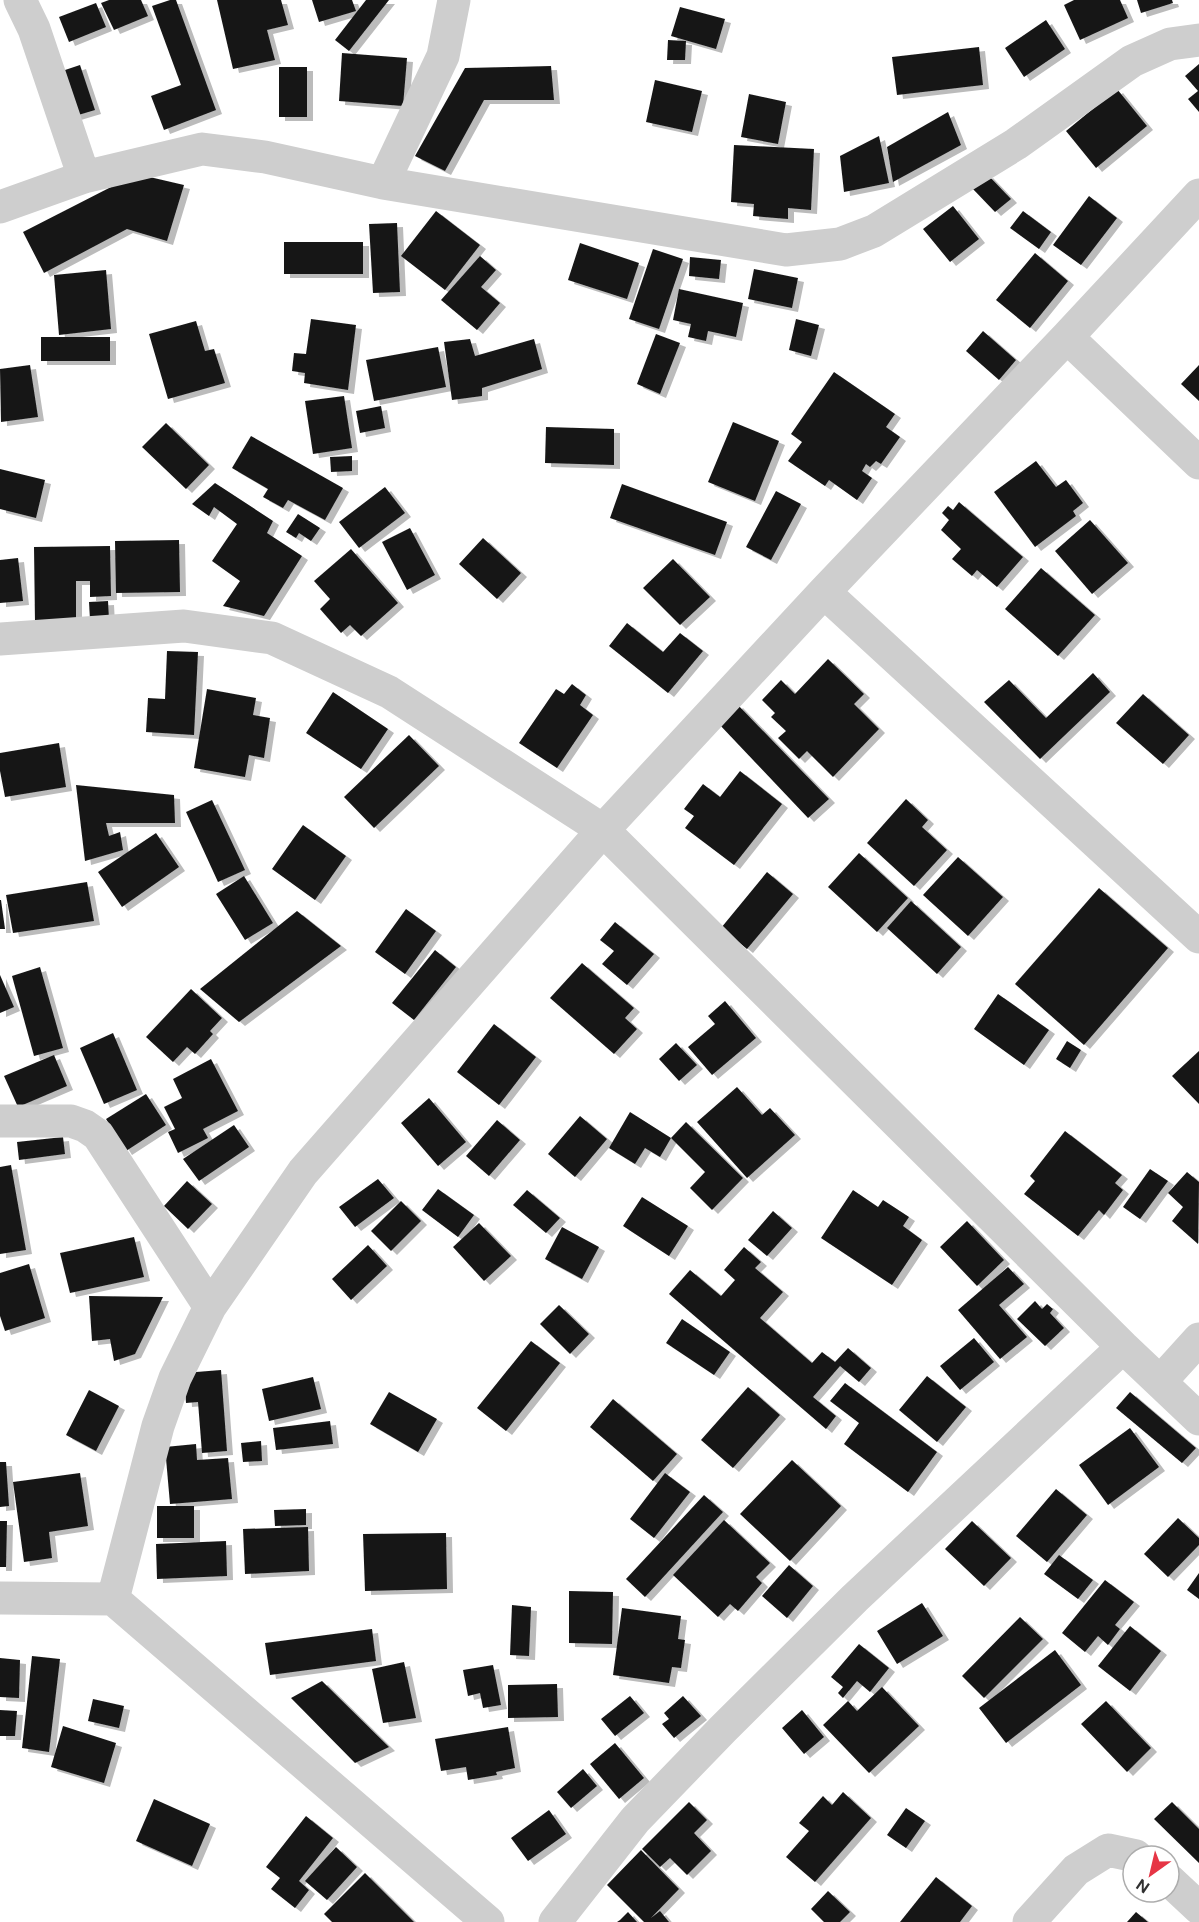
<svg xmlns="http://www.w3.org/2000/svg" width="1199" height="1922" viewBox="0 0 1199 1922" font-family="'DM Sans',sans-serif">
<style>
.building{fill:#181818;filter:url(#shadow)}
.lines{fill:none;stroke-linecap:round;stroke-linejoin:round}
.minor{stroke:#cecece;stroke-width:33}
</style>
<defs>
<filter id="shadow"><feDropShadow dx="6" dy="4" stdDeviation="0" flood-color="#0004"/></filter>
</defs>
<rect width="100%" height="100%" fill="#fff"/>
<path class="building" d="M109,0H141L148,16L114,30L101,3Z
M170,0H176L216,110L164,130L151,96L181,85L152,6Z
M217,0H281L288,25L267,30L275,60L233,69Z
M312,0H352L356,11L319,22Z
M366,0H389L349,51L335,40Z
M1074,0H1120L1128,18L1080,40L1064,5Z
M1137,0H1172L1173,3L1141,13Z
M96,3L106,27L69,42L59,17Z
M680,7L725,19L716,49L671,36Z
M1046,20L1065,49L1024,77L1005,48Z
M668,40L686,41L685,60H667Z
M979,47L983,85L897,95L892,57Z
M342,53L407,58L403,106L339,101Z
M1199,64V112L1188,99L1198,91L1185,76Z
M80,65L95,110L75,116L59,72Z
M551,66L554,100H484L445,171L415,156L465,68Z
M279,67H307V117H279Z
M655,80L702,91L692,132L646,122Z
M1117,89L1147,126L1096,168L1066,131Z
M749,94L786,102L778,144L741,137Z
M948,112L961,145L893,182L887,147Z
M879,136L889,183L844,192L840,156Z
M734,145L814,149L811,210L788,208V219L753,216L754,204L731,202Z
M987,174L1011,199L995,212L972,188Z
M141,175L184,185L167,241L127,229L44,273L23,232L111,187Z
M1089,196L1117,218L1081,265L1053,245Z
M953,206L979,239L950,262L923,229Z
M436,211L480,245L445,290L401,256Z
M1023,211L1051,232L1039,249L1010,228Z
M397,223L400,292L373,293L369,224Z
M284,242H363V274H284Z
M580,243L639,263L627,299L568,280Z
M653,249L683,259L659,329L629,319Z
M1035,253L1068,281L1030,328L996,300Z
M480,256L496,270L481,287L500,303L477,330L441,300Z
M690,257L721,260L719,279L689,276Z
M754,269L798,278L792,308L748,299Z
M106,270L111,329L59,335L54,275Z
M679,289L743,303L736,337L708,331L706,341L688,337L691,324L673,320Z
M311,319L356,325L348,390L304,383L305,373L292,371L294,353L306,354Z
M796,319L819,325L811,356L789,350Z
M196,321L205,351L214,349L225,383L168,399L149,334Z
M983,331L1016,360L999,380L966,351Z
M656,334L680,343L660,394L637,384Z
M41,337H110V361H41Z
M470,339L475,356L534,339L542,369L482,388V396L452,400L444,342Z
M438,347L446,387L374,401L366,360Z
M30,365L38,417L1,422L0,369Z
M1199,365V401L1181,384Z
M834,372L895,414L886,427L900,437L881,464L876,461L870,467L866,464L862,471L872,478L857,500L829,480L825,486L788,461L802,442L791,434Z
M344,396L352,448L313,454L305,401Z
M381,406L385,428L360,433L356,411Z
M733,422L779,441L755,501L708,482Z
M166,423L209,465L186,489L142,447Z
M546,427L614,429V465L545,463Z
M251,436L343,488L325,520L288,500L283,508L263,497L268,489L232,468Z
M352,456V471L331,472L330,457Z
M1036,461L1056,487L1066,480L1083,503L1073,511L1076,516L1035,547L994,492Z
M0,469L45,480L36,518L0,509Z
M215,483L273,521L267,533L302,556L264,616L223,606L240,581L212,561L237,524L214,507L209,516L192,504Z
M622,484L727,522L715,555L610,518Z
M385,487L405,513L359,548L339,522Z
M776,491L801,504L771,560L746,547Z
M959,502L1023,557L997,587L977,570L972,576L952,559L961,549L941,530L949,520L942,513L948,506L953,510Z
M298,514L320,528L311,541L299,533L296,538L286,532Z
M1090,520L1128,563L1092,594L1055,551Z
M410,528L435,575L407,590L382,542Z
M483,538L521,573L497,599L459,564Z
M179,540L180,592L116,593L115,541Z
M110,546L111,596L90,597V581H76V622L35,623L34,547Z
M351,549L398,603L361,636L350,625L341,633L320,609L330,599L314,581Z
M18,558L23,601L0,603V560Z
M673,559L710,597L680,625L643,588Z
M1041,568L1095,615L1058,656L1005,609Z
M108,601L109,620H90L89,602Z
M627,623L663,652L680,633L703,651L668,693L609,646Z
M167,651L198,652L194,735L146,732L148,698L165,699Z
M828,659L864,694L854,704L879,729L833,777L807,751L799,759L778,738L786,731L771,717L775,713L762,700L781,680L795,694Z
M1093,673L1110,692L1040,759L984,702L1009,680L1046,718Z
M572,684L586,695L580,705L593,715L557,768L519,743L556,689L564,694Z
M207,689L256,698L253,715L270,718L264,758L249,755L245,777L194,768Z
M333,692L388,729L361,769L306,733Z
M1143,694L1189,735L1163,764L1116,723Z
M737,704L829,799L808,818L718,723Z
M409,735L439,766L374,828L344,797Z
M59,743L66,787L5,797L0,771V753Z
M740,771L782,804L734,865L685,828L694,816L684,809L703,784L720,797Z
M76,785L174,795L175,823H106L109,836L120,832L123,850L85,861Z
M906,799L928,820L922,827L947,850L914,886L867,843Z
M212,800L245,870L218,882L186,812Z
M303,825L346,856L315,900L272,869Z
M156,833L179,867L122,907L98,872Z
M859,853L908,898L877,932L828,887Z
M958,857L1003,897L968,936L923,895Z
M767,872L793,894L747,949L721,928Z
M244,876L273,923L245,940L216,894Z
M87,882L94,921L13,933L6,895Z
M1099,888L1168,948L1084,1045L1015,984Z
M0,900H1L5,929H0Z
M911,901L961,947L937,974L887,928Z
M406,909L436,931L405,974L375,952Z
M297,911L341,946L239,1022L200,989Z
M615,922L654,954L627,985L602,964L614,951L600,940Z
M435,950L456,967L414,1020L392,1003Z
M582,963L634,1008L625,1018L637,1029L614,1054L550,998Z
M40,967L63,1048L34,1056L12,976Z
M0,975L14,1007L0,1013Z
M191,989L222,1018L210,1031L213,1034L195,1054L187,1047L173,1062L146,1037Z
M998,994L1049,1030L1024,1065L974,1029Z
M725,1001L756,1038L712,1075L688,1047L715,1024L708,1016Z
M494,1024L536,1057L499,1105L457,1072Z
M113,1033L137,1090L104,1104L80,1048Z
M1067,1041L1081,1050L1070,1068L1056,1059Z
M676,1043L697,1065L679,1081L659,1059Z
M1199,1051V1104L1172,1076Z
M54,1055L67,1086L18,1107L4,1076Z
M211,1059L238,1111L203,1129L208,1138L178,1153L168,1132L175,1129L164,1107L182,1098L173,1079Z
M737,1087L762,1115L770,1108L795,1135L747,1178L697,1122Z
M146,1094L166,1125L126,1151L106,1119Z
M429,1098L466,1142L438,1166L401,1123Z
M630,1112L671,1138L686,1122L743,1178L712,1210L690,1188L705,1172L671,1138L660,1157L645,1148L635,1164L609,1148Z
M580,1116L607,1139L575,1177L548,1154Z
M497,1120L520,1140L489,1176L466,1156Z
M234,1125L249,1147L199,1181L183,1159Z
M1065,1131L1122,1175L1115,1183L1123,1190L1104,1215L1099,1210L1078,1236L1024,1194L1035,1181L1030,1176Z
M63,1137L65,1154L19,1160L17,1142Z
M11,1165L26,1250L0,1254V1167Z
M1150,1169L1168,1181L1140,1219L1123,1207Z
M1187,1172L1199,1182L1198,1244L1172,1221L1183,1207L1168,1193Z
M378,1179L394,1198L355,1227L339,1207Z
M187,1181L212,1204L188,1229L164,1206Z
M438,1189L474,1215L458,1237L422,1210Z
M527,1190L560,1218L546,1233L513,1205Z
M853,1190L878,1207L883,1200L909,1217L903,1226L922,1240L892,1285L821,1238Z
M642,1197L688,1226L669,1256L623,1226Z
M401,1201L421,1221L391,1251L371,1231Z
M773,1211L792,1228L767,1256L748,1240Z
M967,1221L1004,1260L977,1286L940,1247Z
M479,1223L511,1256L484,1281L453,1247Z
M562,1227L599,1247L582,1279L545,1259Z
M134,1237L144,1277L70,1293L60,1253Z
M368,1245L387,1266L351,1300L332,1279Z
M744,1247L761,1262L755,1268L783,1292L760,1318L812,1363L822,1352L835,1362L848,1348L871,1368L859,1382L840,1366L813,1397L836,1416L826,1429L669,1294L690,1270L721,1296L735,1280L724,1270Z
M29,1264L45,1318L5,1331L0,1316V1273Z
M1008,1267L1024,1284L999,1305L1027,1337L1000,1359L958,1310Z
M89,1296L163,1297L135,1354L114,1361L110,1339L92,1341Z
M1035,1301L1042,1309L1047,1304L1053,1309L1050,1313L1064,1328L1045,1346L1017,1319Z
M559,1305L589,1334L570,1354L540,1324Z
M682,1319L730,1352L714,1375L666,1343Z
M974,1338L994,1362L960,1390L940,1366Z
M531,1341L560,1363L506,1431L477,1408Z
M221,1370L227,1451L202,1453L198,1402L186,1403L184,1373Z
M927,1376L966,1407L937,1442L899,1410Z
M313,1377L321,1409L269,1421L262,1389Z
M845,1383L937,1452L908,1492L844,1444L859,1423L830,1401Z
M748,1387L780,1415L733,1468L701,1440Z
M89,1390L119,1406L96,1451L66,1435Z
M389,1392L437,1419L418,1452L370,1424Z
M1130,1392L1196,1448L1182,1463L1116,1408Z
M613,1399L677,1454L653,1481L590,1427Z
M330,1421L333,1444L276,1450L273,1428Z
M1130,1428L1159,1467L1108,1505L1079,1465Z
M261,1441L262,1461L243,1462L241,1443Z
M196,1444L197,1460L228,1458L232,1499L170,1504L165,1447Z
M792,1460L841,1506L790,1561L740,1514Z
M0,1462H6L9,1506L0,1507Z
M80,1473L88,1526L49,1532L52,1558L24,1562L13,1482Z
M665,1473L690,1492L654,1538L630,1519Z
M1056,1489L1087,1515L1047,1562L1016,1536Z
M704,1495L723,1512L645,1597L626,1579Z
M157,1506H194V1538H157Z
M306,1509V1525L275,1526L274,1510Z
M1178,1518L1199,1538V1545L1168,1577L1144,1554Z
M724,1520L770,1563L756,1577L762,1583L738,1611L730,1604L718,1617L673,1575Z
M0,1521H7L6,1567H0Z
M972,1521L1011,1558L984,1586L945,1549Z
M308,1527L309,1571L245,1574L243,1529Z
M446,1533L447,1589L365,1591L363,1534Z
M226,1541L227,1576L157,1579L156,1544Z
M1059,1555L1093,1580L1078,1599L1044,1574Z
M789,1565L813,1586L787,1618L762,1596Z
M1199,1573V1599L1187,1590Z
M1105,1580L1134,1602L1115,1625L1120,1629L1108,1645L1098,1636L1085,1652L1062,1633Z
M569,1591L613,1592L612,1644L569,1643Z
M922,1603L943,1636L897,1664L877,1631Z
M512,1605L531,1607L529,1656L510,1655Z
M622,1608L681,1616L678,1639L685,1640L681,1668L672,1667L669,1683L613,1675Z
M1020,1617L1043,1639L984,1698L962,1676Z
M1130,1626L1161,1651L1130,1691L1098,1666Z
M372,1629L376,1661L270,1675L265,1643Z
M859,1644L889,1668L870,1692L857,1681L843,1698L838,1693L843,1687L831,1677Z
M1055,1650L1081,1685L1006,1743L979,1708Z
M32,1656L60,1659L49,1752L22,1748Z
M0,1658L20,1660L19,1698L0,1697Z
M404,1662L416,1718L383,1723L372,1669Z
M493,1665L501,1705L483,1708L480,1693L468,1696L463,1670Z
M322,1681L389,1747L355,1763L291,1698Z
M557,1684L558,1717L508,1718V1685Z
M882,1687L919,1726L869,1773L823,1725L848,1701L857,1711Z
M630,1696L644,1713L615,1736L601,1719Z
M683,1696L701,1716L674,1738L662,1724L669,1719L664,1713Z
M93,1699L124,1706L119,1728L88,1721Z
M1106,1701L1151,1748L1127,1772L1081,1724Z
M0,1710L17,1711L15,1736H0Z
M802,1710L824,1737L804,1754L782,1728Z
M63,1726L116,1743L104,1783L51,1767Z
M508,1727L515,1768L496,1772L497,1775L468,1780L466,1767L441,1771L435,1739Z
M615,1743L644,1778L619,1799L590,1764Z
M583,1769L597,1786L571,1808L557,1792Z
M843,1792L871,1818L815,1882L786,1857L809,1831L799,1823L823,1796L832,1805Z
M154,1799L210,1824L192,1866L136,1841Z
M689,1802L707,1820L694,1833L711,1851L687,1875L670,1858L660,1867L642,1849Z
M1172,1802L1199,1829V1863L1154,1819Z
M906,1808L925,1821L906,1848L887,1835Z
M549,1810L566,1834L528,1861L511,1838Z
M306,1816L333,1838L299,1881L309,1890L295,1908L271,1889L280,1878L266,1867Z
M336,1847L357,1867L327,1900L305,1881Z
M641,1850L679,1889L651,1918L660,1911L669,1922H644L607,1885Z
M365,1873L414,1922H332L324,1914Z
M936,1877L972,1906L960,1922H900Z
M828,1891L850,1912L840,1922H824L811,1909Z
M628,1912L637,1922H617L620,1920Z
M1136,1912L1148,1922H1127Z"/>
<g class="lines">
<path class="minor" d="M20,0L34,29L84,177
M383,183L443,56L454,0
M0,207L84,177L202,149L265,157L383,183L786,250L840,244L874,231L1016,144L1132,61L1170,44L1199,40
M1067,337L1199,463
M824,592L1199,937
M0,639L184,626L272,638L389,692L603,830L1123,1347L1199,1419
M0,1121H71L85,1126L98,1135L210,1307
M1160,1382L1199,1339
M0,1598L113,1599L488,1922
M113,1599L158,1426L175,1378L210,1307L303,1172L603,830L824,592L1067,337L1199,195
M1169,1880L1199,1908
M555,1922L635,1820L723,1729L855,1598L1123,1347
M1029,1922L1076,1870L1108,1850L1136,1856"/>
</g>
<g transform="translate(1151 1874) rotate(214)"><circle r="28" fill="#ffffff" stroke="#adadad" stroke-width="1.5"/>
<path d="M0-4.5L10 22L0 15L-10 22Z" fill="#e63545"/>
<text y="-9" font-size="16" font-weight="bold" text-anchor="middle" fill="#313131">N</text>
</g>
</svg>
